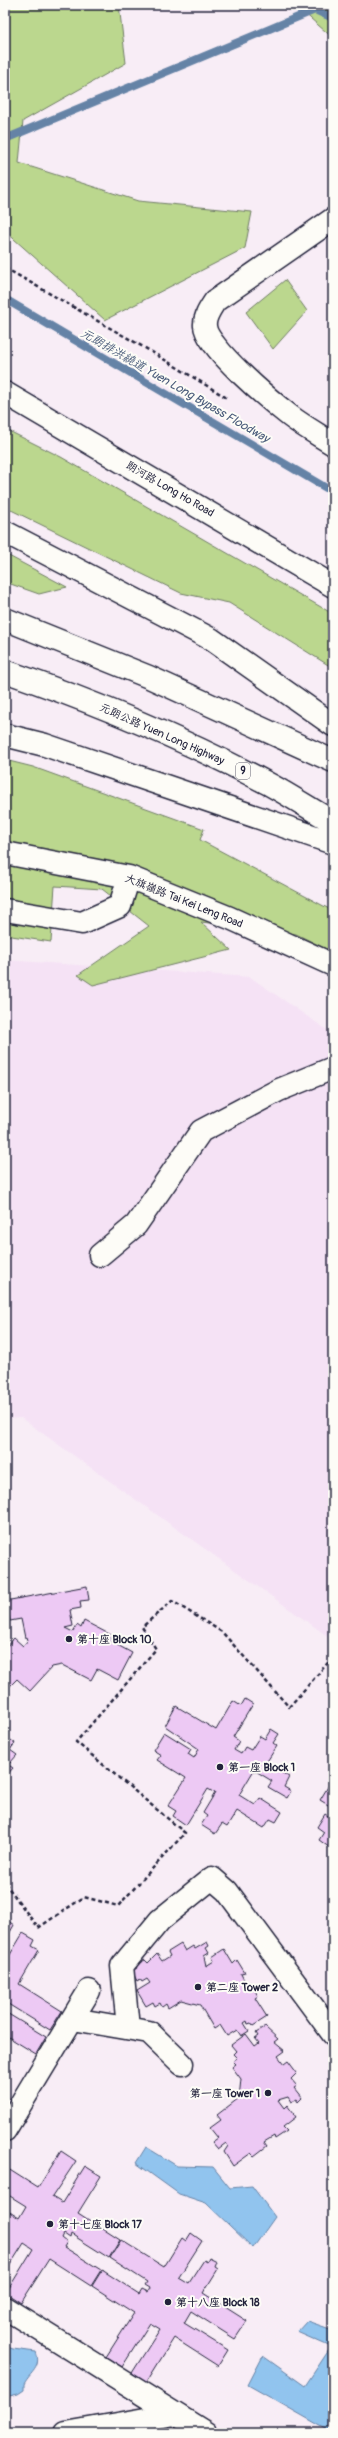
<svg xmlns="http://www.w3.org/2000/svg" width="338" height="2438" viewBox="0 0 338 2438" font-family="Pangolin,'LXGW WenKai TC',sans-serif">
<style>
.built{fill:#f5e2f5}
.green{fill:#bbd78e;stroke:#6e7c64}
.water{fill:#91c4ee;stroke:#6583a6}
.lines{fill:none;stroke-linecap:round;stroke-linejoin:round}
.stream{stroke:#6583a6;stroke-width:8}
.building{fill:#edc9f4;stroke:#22223b}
.minor-casing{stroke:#22223b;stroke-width:25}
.highway-casing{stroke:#22223b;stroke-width:25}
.path{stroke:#22223b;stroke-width:2.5;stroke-dasharray:4 3;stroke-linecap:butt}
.minor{stroke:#fdfcf7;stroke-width:22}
.highway{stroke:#fdfcf7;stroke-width:22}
.poi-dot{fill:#22223b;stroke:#fdfcf7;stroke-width:1.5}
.labels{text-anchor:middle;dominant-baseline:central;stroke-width:4;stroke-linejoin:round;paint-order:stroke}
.shield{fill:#fdfcf7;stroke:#646373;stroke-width:1}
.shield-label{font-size:10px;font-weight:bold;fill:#22223b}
.street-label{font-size:11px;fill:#22223b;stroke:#fdfcf7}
.poi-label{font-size:11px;font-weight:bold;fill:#22223b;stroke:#fdfcf7;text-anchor:start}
.water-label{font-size:12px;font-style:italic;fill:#495b7a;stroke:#fdfcf7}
</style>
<rect width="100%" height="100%" fill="#f8edf6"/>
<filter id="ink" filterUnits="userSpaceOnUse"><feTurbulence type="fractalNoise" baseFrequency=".025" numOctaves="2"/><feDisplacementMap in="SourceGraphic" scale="8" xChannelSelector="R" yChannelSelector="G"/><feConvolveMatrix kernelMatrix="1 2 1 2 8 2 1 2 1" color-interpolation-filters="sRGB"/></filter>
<g filter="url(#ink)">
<path class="built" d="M5,960L250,977L333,1034V1640L21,1418L5,1419Z"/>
<path class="green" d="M5,5H119L126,63L23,121L19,163L138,201L252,212L245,248L105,320L5,231Z
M295,5H333V38Z
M285,280L307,311L273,349L246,312Z
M5,429L61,457L333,614V668L229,603L181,593L5,507Z
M5,554L67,587L39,594L5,582Z
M5,760L33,767L204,829L200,840L333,911V952L296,934L201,922L231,950L93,985L78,975L149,926L102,889L55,886L51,942L5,935Z"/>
<path class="water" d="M146,2147L177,2166L213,2167L230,2188L252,2186L275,2217L253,2248L206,2203L179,2194L136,2163Z
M307,2321L333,2330V2433L248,2385L263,2356L305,2386L331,2347L297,2332Z
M5,2346L13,2349L36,2352C42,2368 30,2372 24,2384V2390L18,2394L5,2397Z"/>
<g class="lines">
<path class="stream" d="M5,139L315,10L333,18
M5,299L333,492"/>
</g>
<path class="building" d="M87,1586L89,1600L80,1601L81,1608L70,1610L73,1626L65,1628L73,1632L77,1625L81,1628L84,1621L113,1636L110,1641L132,1653L118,1680L97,1669L91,1680L62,1665L52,1667L30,1691L17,1679L5,1691V1648L14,1638L23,1646L28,1640L27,1637L25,1638L21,1619L10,1621L8,1614L5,1615V1601Z
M245,1699L253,1704L233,1737L239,1741L234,1750L241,1754L245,1747L251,1750L260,1736L265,1739L271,1729L279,1734L273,1743L277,1746L266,1763L289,1777L284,1787L291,1791L287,1798L268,1787L272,1781L254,1770L239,1795L255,1805L260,1798L282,1812L276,1822L270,1819L264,1828L237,1811L227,1827L222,1824L215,1834L201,1825L207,1816L203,1813L215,1793L208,1789L186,1825L173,1816L176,1811L168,1806L186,1778L157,1760L161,1755L153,1750L164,1732L191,1749L188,1754L194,1758L199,1749L165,1726L176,1706L216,1730L233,1701L241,1706Z
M5,1736L15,1743L10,1750L17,1755L10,1763L8,1762L7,1764L13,1768L5,1777Z
M332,1780L333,1781V1808L320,1800Z
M325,1814L333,1819V1850L319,1840L324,1832L317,1827Z
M5,1919L14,1925L5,1941Z
M23,1933L35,1940L32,1946L39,1950L19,1984L62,2011L50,2030L8,2004L5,2008V1963Z
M207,1942L209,1946L206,1948L209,1953L204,1956L206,1966L214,1961L212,1957L224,1949L233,1964L237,1960L245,1973L241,1974L246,1984L250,1982L258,1996L255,1998L267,2017L253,2026L251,2023L248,2024L247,2021L244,2023L249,2031L241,2036L237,2030L227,2036L220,2025L214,2029L200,2005L181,2000L168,2008L166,2004L162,2007L160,2003L155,2006L153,2002L146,2006L137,1991L150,1983L147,1979L142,1982L140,1979L137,1981L132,1971L137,1968L135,1965L145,1960L148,1963L157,1954L162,1961L170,1956L168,1952L181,1944L185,1951L193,1946L195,1949Z
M5,2012L46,2037L36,2054L5,2035Z
M265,2027L278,2039L274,2042L285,2051L278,2056L284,2064L288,2061L297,2073L291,2079L297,2086L294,2088L302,2098L298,2102L296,2099L291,2102L288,2097L278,2100L284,2108L287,2105L296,2117L283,2127L287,2131L275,2139L274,2136L264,2142L267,2146L254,2156L251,2153L233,2166L224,2152L228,2146L226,2143L218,2149L212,2142L218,2138L210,2128L221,2120L217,2115L239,2098L241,2079L232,2067L236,2064L233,2061L237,2058L233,2054L236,2051L231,2045L246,2034L255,2046L259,2043L255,2038L258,2036L256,2033Z
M61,2151L76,2161L52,2197L62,2203L85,2166L101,2176L78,2213L120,2240L109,2258L71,2234L70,2238L64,2234L62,2238L67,2242L64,2247L101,2270L91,2286L49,2259L21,2303L6,2293L33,2249L24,2243L5,2273V2240L9,2234L5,2231V2209L19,2218L26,2206L5,2193V2167L38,2188Z
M191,2233L202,2241L179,2277L189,2283L204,2260L207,2262L209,2258L217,2262L215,2267L218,2269L203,2293L247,2321L235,2339L191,2311L184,2323L228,2350L218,2366L174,2338L146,2383L132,2373L160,2329L150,2323L122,2367L106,2357L134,2313L92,2286L102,2270L139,2294L142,2289L148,2292L150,2288L145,2285L147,2282L110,2258L121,2240L164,2267L182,2238L186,2241Z"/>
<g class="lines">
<g class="minor-casing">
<path id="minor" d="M333,219L215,301C210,309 204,317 205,326C206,347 272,402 290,416C303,426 319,435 333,444
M5,393L333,586
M5,853L129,877L230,918L333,965
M5,910L82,923L120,906L129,877
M100,1255L136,1225L201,1131L279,1090L333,1068
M73,2019L149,2032L182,2064
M128,2028L122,1966L160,1920L212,1878L227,1891L333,2034
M5,2130L89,1991
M5,2308L206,2433
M66,2433L175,2414"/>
</g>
<g class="highway-casing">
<path id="highway" d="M5,532L211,639L333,725
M5,619L149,677L333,761
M5,671C94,702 182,738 265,782C288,794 310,809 333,822
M5,735L45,745L333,843"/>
</g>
<path class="path" d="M5,268L152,352L227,398
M5,1883L38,1928L84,1897L118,1906L185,1833L76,1742L156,1649L142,1627L172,1601L222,1632L289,1707L333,1657"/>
<use href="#minor" class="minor"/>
<use href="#highway" class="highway"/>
</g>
</g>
<g class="poi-dot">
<circle cx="69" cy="1639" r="4"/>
<circle cx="220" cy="1767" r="4"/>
<circle cx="198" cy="1987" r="4"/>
<circle cx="268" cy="2093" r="4"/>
<circle cx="50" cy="2224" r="4"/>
<circle cx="168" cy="2302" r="4"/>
</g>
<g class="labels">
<rect class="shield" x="236" y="763" width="14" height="16" rx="3"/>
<g class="shield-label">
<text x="243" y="771">9</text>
</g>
<g class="street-label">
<text transform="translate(170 489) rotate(30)">朗河路 Long Ho Road</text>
<text transform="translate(162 734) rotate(24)">元朗公路 Yuen Long Highway</text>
<text transform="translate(184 901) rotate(22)">大旗嶺路 Tai Kei Leng Road</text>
</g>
<g class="poi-label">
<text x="77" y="1639">第十座 Block 10</text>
<text x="228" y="1767">第一座 Block 1</text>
<text x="206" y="1987">第二座 Tower 2</text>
<text x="260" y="2093" text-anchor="end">第一座 Tower 1</text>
<text x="58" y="2224">第十七座 Block 17</text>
<text x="176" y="2302">第十八座 Block 18</text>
</g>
<g class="water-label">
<text transform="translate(175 386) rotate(30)">元朗排洪繞道 Yuen Long Bypass Floodway</text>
</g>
</g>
<rect width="338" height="2438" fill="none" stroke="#fdfcf7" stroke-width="20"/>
<rect x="10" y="10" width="318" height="2418" fill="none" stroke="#22223b" stroke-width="1.5" filter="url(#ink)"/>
</svg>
